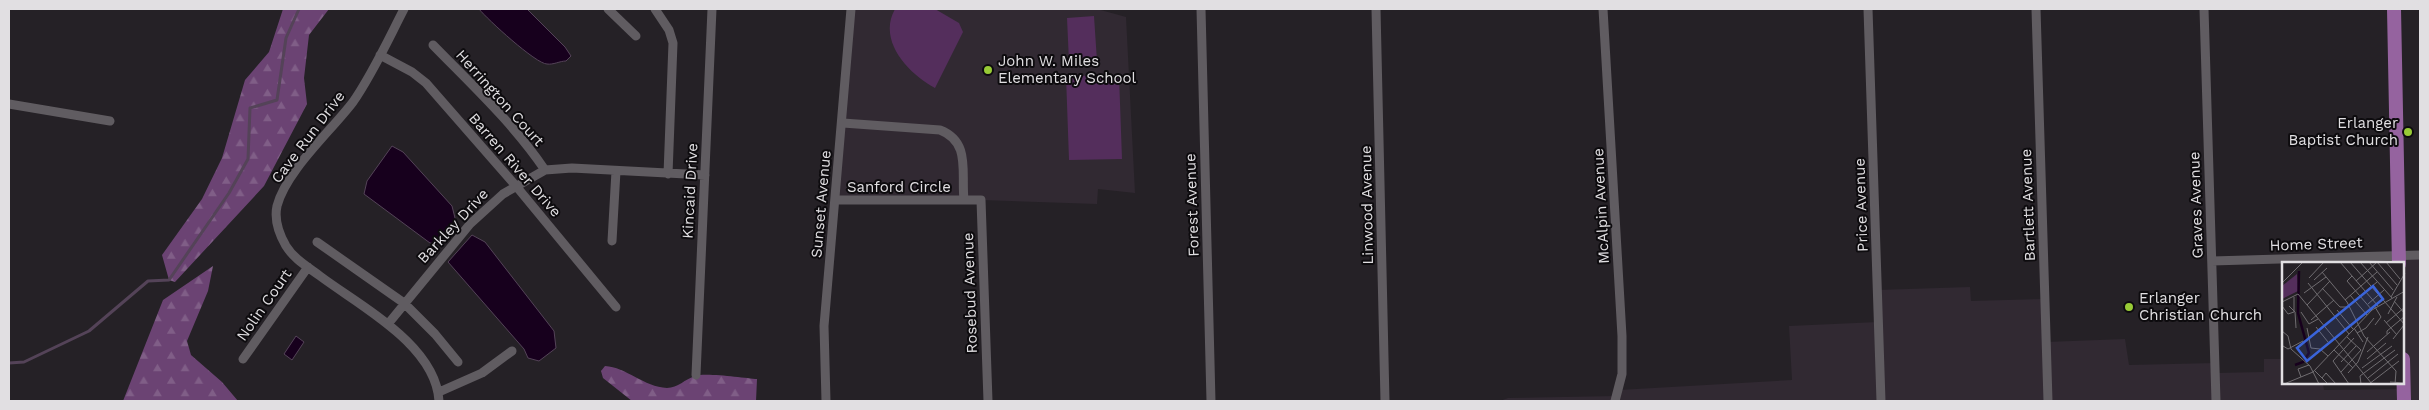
<svg xmlns="http://www.w3.org/2000/svg" width="2429" height="410" viewBox="0 0 2429 410" font-family="'Work Sans',sans-serif">
<style>
.built{fill:#312932}
.forest{fill:url(#forest-firs)}
.park{fill:#542e5c}
.water{fill:#17001d;stroke:#544358}
.lines{fill:none;stroke-linecap:round;stroke-linejoin:round}
.stream{stroke:#544358;stroke-width:3}
.street{stroke:#605c61;stroke-width:9}
.primary{stroke:#95639f;stroke-width:14}
.poi-dot{fill:#98cb36;stroke:#0d0b0e;stroke-width:2}
.labels{text-anchor:middle;dominant-baseline:central;stroke-width:4;stroke-linejoin:round;paint-order:stroke}
.poi-label{font-size:15px;fill:#e1dfe2;stroke:#0d0b0e;text-anchor:start}
.street-label{font-size:15px;fill:#e1dfe2;stroke:#0d0b0e}
.inset-river{fill:none;stroke:#17001d;stroke-width:2.5}
.inset-road{fill:none;stroke:#706d71;stroke-width:1}
.view{fill:#3a64da;fill-opacity:0.15;stroke:#3a64da;stroke-width:2.5}
.inset-edge{fill:none;stroke:#e1dfe2;stroke-width:2.5}
</style>
<defs>
<pattern id="forest-firs" width="22" height="20" patternUnits="userSpaceOnUse" patternTransform="scale(1.25)"><rect width="22" height="20" fill="#6b4373"/><path d="M5 1l3.5 6h-7zM16 11l3.5 6h-7z" fill="#805e87"/></pattern>
</defs>
<rect width="100%" height="100%" fill="#252126"/>
<path class="built" d="M851,9H1097L1126,17L1135,193L1098,189L1097,204L981,200H836Z
M2420,255V401H1500L1508,398L1617,396L1619,390L1792,380L1789,326L1878,322L1877,290L1970,287L1971,301L2044,299L2046,342L2125,339L2129,365L2215,363L2216,373L2264,372V359H2283V384H2323L2324,390L2403,389V264L2399,256Z"/>
<path class="forest" d="M283,9H329L309,35L304,78L307,104L264,186L175,282L169,280L162,255L202,199L222,158L245,80L269,52Z
M213,266L208,291L187,341L191,355L222,382L238,401H123L163,300Z
M605,366C626,367 644,387 667,388C678,388 685,379 695,376C704,372 745,378 757,379L756,401H632L603,378L601,371Z"/>
<path class="park" d="M895,9H935L959,23L963,32L935,88C909,74 877,41 895,9Z
M1094,16L1097,61L1069,62L1067,18Z
M1119,75L1122,159L1069,160L1066,76Z"/>
<path class="water" d="M479,9H527L565,47L571,56L566,61C560,61 553,65 547,64C536,64 487,19 479,9Z
M392,146L403,152L452,206L456,222L437,244L430,243L364,194L367,181Z
M472,235L485,242L554,331L556,348L539,361L528,358L524,349L448,262Z
M296,336L304,342L292,360L284,354Z"/>
<g class="lines">
<path class="stream" d="M9,363L24,362L89,331L148,281L169,280L229,193L248,159L250,108L277,100L286,38L299,9"/>
<path class="street" d="M404,9C388,40 373,73 353,102C331,131 286,171 277,206C274,220 279,234 286,246C294,259 308,267 320,276C360,306 436,345 439,401
M608,9L636,36
M655,9L669,30L673,43L668,174
M1201,9L1211,401
M1376,9L1385,401
M1603,9L1622,336V374L1615,401
M1868,9L1881,401
M2036,9L2048,401
M2204,9L2216,401
M433,45C472,85 514,124 545,170
M380,55L412,72L426,83L516,186L616,307
M9,104L110,121
M843,123L940,130C971,142 961,172 964,200
M836,200H981L988,401
M612,241L616,171
M317,242L404,303L435,334L458,362
M2212,261L2420,255
M388,324L470,224L503,194L545,170L572,168L705,175
M243,359L308,267
M696,375L712,9
M439,392L482,373L512,351
M826,401L824,326L851,9"/>
<path class="primary" d="M2394,9L2399,264
M2403,359L2404,401"/>
</g>
<g class="poi-dot">
<circle cx="988" cy="70" r="5"/>
<circle cx="2408" cy="132" r="5"/>
<circle cx="2129" cy="307" r="5"/>
</g>
<g class="labels">
<g class="poi-label">
<text x="998" y="61">John W. Miles<tspan x="998" dy="17">Elementary School</tspan></text>
<text x="2398" y="123" text-anchor="end">Erlanger<tspan x="2398" dy="17">Baptist Church</tspan></text>
<text x="2139" y="298">Erlanger<tspan x="2139" dy="17">Christian Church</tspan></text>
</g>
<g class="street-label">
<text transform="translate(500 98) rotate(48)">Herrington Court</text>
<text transform="translate(308 137) rotate(-53)">Cave Run Drive</text>
<text transform="translate(515 165) rotate(49)">Barren River Drive</text>
<text x="899" y="187">Sanford Circle</text>
<text transform="translate(690 191) rotate(-87)">Kincaid Drive</text>
<text transform="translate(821 204) rotate(-85)">Sunset Avenue</text>
<text transform="translate(1192 205) rotate(-92)">Forest Avenue</text>
<text transform="translate(1367 205) rotate(-91)">Linwood Avenue</text>
<text transform="translate(1861 205) rotate(-92)">Price Avenue</text>
<text transform="translate(2028 205) rotate(-92)">Bartlett Avenue</text>
<text transform="translate(2196 205) rotate(-92)">Graves Avenue</text>
<text transform="translate(1601 206) rotate(-93)">McAlpin Avenue</text>
<text transform="translate(453 226) rotate(-47)">Barkley Drive</text>
<text transform="translate(2316 244) rotate(-2)">Home Street</text>
<text transform="translate(970 293) rotate(-92)">Rosebud Avenue</text>
<text transform="translate(264 305) rotate(-55)">Nolin Court</text>
</g>
</g>
<g transform="translate(2282 262)">
<rect width="122" height="122" fill="#252126"/>
<path d="M15,12L16,29L0,37V24Z" fill="#542e5c"/>
<path class="inset-river" d="M13,103L21,100L27,91L16,51L17,9"/>
<path class="inset-road" d="M58,0L96,44M68,0L123,63M78,0L110,36M87,0L111,28M95,0L115,23M104,0L118,17M40,10L65,40L82,74L114,109L113,122M70,14L65,19L90,48M27,16L42,0M32,18L45,6M74,19L95,0M0,21L21,0M26,21L67,72M40,26L58,45H65M22,31L44,15M68,33L85,53M78,34L95,20M109,35L123,11M63,38L95,10M112,39L123,52M0,40L16,32L90,122M86,42L102,28M25,43L48,19M0,44L6,52L12,50V35M7,44L13,50L14,66M93,45L99,55L93,63M55,48L71,67M19,50L27,62L36,57M106,52L115,35M29,58L52,38M102,58L115,73M104,61L123,45M34,65L46,80M25,66L29,86L38,87L46,94M72,66L81,80M0,69L6,74L9,87L28,104L37,122M75,71L84,66L92,56M105,72V69L123,54M111,77L122,63M1,84L6,87L21,79M52,88L71,106M85,90L108,70M85,97L104,81M59,100L74,84M80,106L110,84M33,109L46,122M59,110L79,88L65,75M66,111L76,100L86,75M19,115L16,107L27,103M40,116L44,111L54,122M86,116L116,92M108,120L123,121M2,122L31,110L90,48L123,29M67,122L51,99L72,76M79,122L78,114L113,88M87,122L117,99"/>
<path class="view" d="M91,24L101,37L25,99L15,86Z"/>
<rect width="122" height="122" class="inset-edge"/>
</g>
<rect width="2429" height="410" fill="none" stroke="#e1dfe2" stroke-width="20"/>
</svg>
